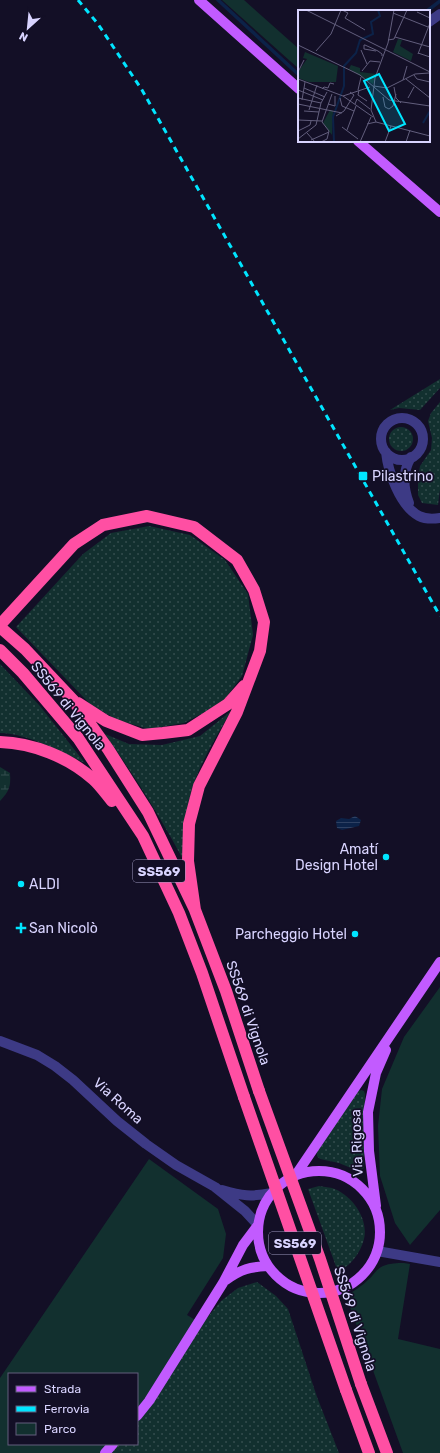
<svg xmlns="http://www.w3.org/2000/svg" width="440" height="1453" viewBox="0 0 440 1453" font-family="Rubik,sans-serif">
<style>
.grass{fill:url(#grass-dots)}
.wetland{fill:url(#wetland-marsh)}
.park{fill:#12302f}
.water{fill:url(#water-rules)}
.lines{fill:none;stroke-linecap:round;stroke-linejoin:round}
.stream{stroke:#0c2248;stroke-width:3.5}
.minor{stroke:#3d3a85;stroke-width:10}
.major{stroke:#c25bff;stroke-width:10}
.highway{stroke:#ff4fa3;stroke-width:12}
.rail{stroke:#00e5ff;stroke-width:3;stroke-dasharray:6 5;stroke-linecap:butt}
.highway-bridge{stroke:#ff4fa3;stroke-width:12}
.poi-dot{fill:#00e5ff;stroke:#130f26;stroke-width:1.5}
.labels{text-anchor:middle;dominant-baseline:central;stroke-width:3.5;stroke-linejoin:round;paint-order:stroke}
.shield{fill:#130f26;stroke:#9e99be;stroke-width:1}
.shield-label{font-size:13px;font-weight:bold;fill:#d9d4ff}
.poi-label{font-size:14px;fill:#d9d4ff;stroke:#130f26;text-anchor:start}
.street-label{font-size:14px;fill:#d9d4ff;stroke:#130f26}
.inset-river{fill:none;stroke:#0c2248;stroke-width:2}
.inset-road{fill:none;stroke:#625e7d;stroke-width:1}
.view{fill:#00e5ff;fill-opacity:0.15;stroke:#00e5ff;stroke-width:2}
.inset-edge{fill:none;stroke:#d9d4ff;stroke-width:2}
</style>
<defs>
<pattern id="grass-dots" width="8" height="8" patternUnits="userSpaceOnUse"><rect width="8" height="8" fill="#12302f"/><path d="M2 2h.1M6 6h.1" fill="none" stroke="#344d4e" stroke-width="1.8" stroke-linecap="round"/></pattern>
<pattern id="wetland-marsh" width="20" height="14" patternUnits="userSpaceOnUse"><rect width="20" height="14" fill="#12302f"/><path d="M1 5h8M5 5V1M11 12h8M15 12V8" fill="none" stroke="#344d4e"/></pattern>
<pattern id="water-rules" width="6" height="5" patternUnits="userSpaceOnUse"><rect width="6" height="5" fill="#0c2248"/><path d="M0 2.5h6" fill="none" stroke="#2f4163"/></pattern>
</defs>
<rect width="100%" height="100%" fill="#130f26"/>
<path class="grass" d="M440,379V388L420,410L399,408L390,410Z
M440,402V489L438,505L422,503L418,495V478L420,466L431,450L432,438L428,421L431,413Z
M389 439a12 12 0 1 1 24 0a12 12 0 1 1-24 0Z
M149,526L190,535L225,560L248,594L253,635L242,676L222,703L184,723L149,729L117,720L90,704L16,627L83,554L111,533Z
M0,664L40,706L85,763C59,751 29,734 0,733Z
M231,711C215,739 194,772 188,805C184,825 184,843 185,863C161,818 134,775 105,734L129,744L162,745L200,736Z
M358,1090L364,1091L365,1094L364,1168L358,1171L339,1163L320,1159L317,1156V1152Z
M319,1186C323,1187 328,1187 332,1188C351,1194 369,1218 364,1239C360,1254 351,1265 338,1272L308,1189Z
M257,1282L276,1296L288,1309L317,1397L339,1453H109L117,1444H137V1419L202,1324L221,1301L238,1288Z"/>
<path class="wetland" d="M0,767L10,773C11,787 9,791 0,801Z"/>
<path class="park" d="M222,0H244L299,49V69Z
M440,987V1210L410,1245L395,1223L380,1176L378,1126L382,1089L404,1037Z
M149,1159L218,1209L226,1234L223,1258L187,1315L202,1324L137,1419V1374H9V1444H117L109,1453H0V1378Z
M404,1263L410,1264L398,1339L440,1349V1453H403L346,1296C354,1291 362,1286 369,1279C374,1275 376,1269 383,1266C390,1263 397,1263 404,1263Z"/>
<path class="water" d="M355,816L361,820L359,826L342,830L337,828L336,821L341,818L349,819Z"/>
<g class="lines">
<path class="stream" d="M218,0L299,75
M427,11L440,1"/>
<path class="minor" d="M429,22L440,14
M381 439a21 21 0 1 1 42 0a21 21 0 1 1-42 0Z
M386,452C388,472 400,506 419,516C425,519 433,519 440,518
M409,503C403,487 402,473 411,457
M0,1041L37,1055L55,1066L73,1080L117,1121L146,1144L176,1165L215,1187L245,1211L258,1225
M222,1190C242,1196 251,1197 272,1193
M377,1251L440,1262"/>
<path class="major" d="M199,0L299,89
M358,141L440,212
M258 1232a61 61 0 1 1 122 0a61 61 0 1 1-122 0Z
M295,1176L440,962
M376,1206L369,1151L368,1112L376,1073L386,1050
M226,1280C241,1269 250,1267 268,1266
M137,1416L149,1401L223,1283L243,1245L258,1225
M105,1453L113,1444"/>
<path class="highway" d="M0,625L74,544L103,525L147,516L194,527L237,560L254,590L264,622L260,651L237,712L199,786L189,824L188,861L195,910
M0,627L25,649L73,700L108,749L148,812L195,910L226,991L259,1091
M0,650L23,673L78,738L143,836L179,913L202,973L244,1097
M78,703L106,721L142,735L163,733L188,730L228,704L244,686
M0,742C33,743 68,757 93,779C100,785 106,794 112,801
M361,1384L387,1453
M346,1390L369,1453"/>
<path class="rail" d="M78,0L98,24L142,90L440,616"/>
<path class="highway-bridge" d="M259,1091L320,1259L361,1384
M244,1097L346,1390"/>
</g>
<g class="poi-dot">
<rect x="358" y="471" width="10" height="10" rx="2"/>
<circle cx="386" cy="857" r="4"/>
<circle cx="21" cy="884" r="4"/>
<path d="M19 922h4v4h4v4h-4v4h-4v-4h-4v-4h4z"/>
<circle cx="355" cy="934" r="4"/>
</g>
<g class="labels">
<g class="shield">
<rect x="133" y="860" width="52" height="22" rx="3"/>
<rect x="269" y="1232" width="52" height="22" rx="3"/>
</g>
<g class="shield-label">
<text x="159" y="871">SS569</text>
<text x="295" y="1243">SS569</text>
</g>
<g class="poi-label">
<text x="372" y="476">Pilastrino</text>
<text x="378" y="849" text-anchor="end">Amatí<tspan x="378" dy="16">Design Hotel</tspan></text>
<text x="29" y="884">ALDI</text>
<text x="29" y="928">San Nicolò</text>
<text x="347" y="934" text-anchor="end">Parcheggio Hotel</text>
</g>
<g class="street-label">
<text transform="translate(68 706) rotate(51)">SS569 di Vignola</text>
<text transform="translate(248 1013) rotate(71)">SS569 di Vignola</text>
<text transform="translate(118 1101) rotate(42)">Via Roma</text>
<text transform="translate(357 1143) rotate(-92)">Via Rigosa</text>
<text transform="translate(355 1319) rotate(72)">SS569 di Vignola</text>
</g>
</g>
<g transform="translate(298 10)">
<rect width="132" height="132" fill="#130f26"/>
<path d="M100,29L104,30L102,36L115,44L113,51L95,42ZM53,55L62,58V62L78,64L75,74L51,59Z" fill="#12302f"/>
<path d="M7,42L40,56L38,72H11L0,68V62L9,49L5,48ZM32,100L35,101L34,125L25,113Z" fill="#12302f"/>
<path class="inset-river" d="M125,113L132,101M36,132L35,107L46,76V56L58,43L62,30L75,24L73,12L82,6L80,0"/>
<path class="inset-road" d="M8,0L132,62M44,0L50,3L47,8L67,20M119,2L132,8M95,3L130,17M97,27L132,37M90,30L96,29L109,0M0,35L62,65L91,90L132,96M63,40L69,54M18,41L33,24L43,0M78,41L66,39V35H67L80,41L84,44V46M120,43L132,47M120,44L132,13M64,61L72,51L82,52M0,62L6,50M116,65L119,69L132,72M0,69L45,86L75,107M108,69L132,88M105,70L109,56M76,76L89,78L117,64L131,63M96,77L98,88L103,93M6,78L27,87M24,79L26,77L30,78L32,73L36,74M0,80L25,90M60,80L63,67M61,80L60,85L69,91M45,86L72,77M85,87L87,97L91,99L95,96L98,84M0,88L23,93M42,88L44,96L56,101M110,88L116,77M4,90L7,72M0,94L44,103M30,94L37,96V86M57,94L59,89L72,99M11,100L19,75M6,101L21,102M38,106L46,101L56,85L52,82M0,110L24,111M24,112L34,84M78,112L73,100L77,68L90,33L96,0M69,114L78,112L132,126M44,117L60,129M49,120L58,96M0,121L12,115L13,111M9,123L17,132M0,129L18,115L23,93L29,82M13,130L31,122M23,132L29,129L31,121L24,112M62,132L73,107M87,132L93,116M108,132L112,120"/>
<path class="view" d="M81,64L107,114L91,121L66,71Z"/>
<rect width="132" height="132" class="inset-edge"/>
</g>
<rect x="8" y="1373" width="130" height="72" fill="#130f26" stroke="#625e7d"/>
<rect x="16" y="1386" width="20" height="6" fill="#c25bff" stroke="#625e7d"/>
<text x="44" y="1393" font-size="12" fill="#d9d4ff">Strada</text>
<rect x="16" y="1406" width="20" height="6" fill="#00e5ff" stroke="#625e7d"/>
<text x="44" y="1413" font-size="12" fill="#d9d4ff">Ferrovia</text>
<rect x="16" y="1423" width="20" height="12" fill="#12302f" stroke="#625e7d"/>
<text x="44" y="1433" font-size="12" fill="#d9d4ff">Parco</text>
<g transform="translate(28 28) rotate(207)" stroke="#130f26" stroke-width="3" paint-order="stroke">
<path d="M0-3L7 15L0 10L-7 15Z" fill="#d9d4ff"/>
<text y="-6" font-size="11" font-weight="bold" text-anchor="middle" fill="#d9d4ff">N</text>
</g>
</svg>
